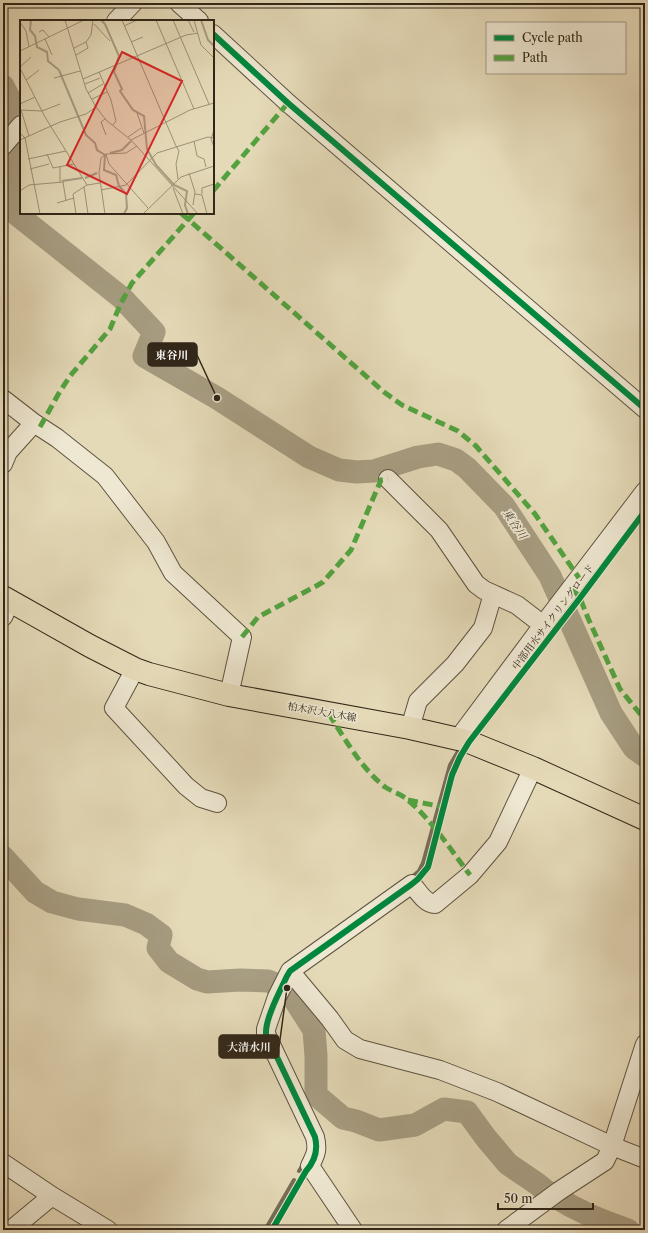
<svg xmlns="http://www.w3.org/2000/svg" width="648" height="1233" viewBox="0 0 648 1233" font-family="'Libre Caslon Text','Noto Serif JP',serif">
<style>
.lines{fill:none;stroke-linecap:round;stroke-linejoin:round}
.stream{stroke:#776d58;stroke-width:4}
.river{stroke:#a79d82;stroke-width:23}
.minor-casing{stroke:#5d5340;stroke-width:20}
.major-casing{stroke:#302618;stroke-width:24}
.minor{stroke:#eee7d1;stroke-width:18}
.major{stroke:#e5dab8;stroke-width:22}
.quiet{stroke:#52a340;stroke-width:5;stroke-dasharray:10 5;stroke-linecap:butt}
.cycleway-casing{stroke:#eee7d1;stroke-width:8}
.cycleway{stroke:#00873e;stroke-width:6}
.labels{text-anchor:middle;dominant-baseline:central;stroke-width:3.5;stroke-linejoin:round;paint-order:stroke}
.street-label{font-size:10px;fill:#302618;stroke:#eee7d1}
.water-label{font-size:11px;font-style:italic;fill:#544a38;stroke:#eee7d1}
.inset-river{fill:none;stroke:#a79d82;stroke-width:2}
.inset-road{fill:none;stroke:#9d9278;stroke-width:1}
.view{fill:#d62828;fill-opacity:0.15;stroke:#d62828;stroke-width:2}
.inset-edge{fill:none;stroke:#302618;stroke-width:2}
.leader{fill:none;stroke:#302618;stroke-width:1.5}
.callout-dot{fill:#302618;stroke:#eee7d1;stroke-width:1.5}
.callout{fill:#302618;stroke:#302618;stroke-width:1.5}
.callout-label{font-size:11px;text-anchor:middle;font-weight:bold;fill:#fff}
</style>
<rect width="100%" height="100%" fill="#e5dab8"/>
<filter id="stains"><feTurbulence type="fractalNoise" baseFrequency=".005" numOctaves="4"/><feColorMatrix values="0 0 0 0 .2 0 0 0 0 .09 0 0 0 0 .02 0 0 0 .5 -.17"/></filter>
<radialGradient id="worn" r=".72"><stop offset=".6" stop-color="#630" stop-opacity="0"/><stop offset="1" stop-color="#630" stop-opacity=".3"/></radialGradient>
<g class="lines">
<path class="stream" d="M411,878L419,871L423,863L450,765L460,748
M299,1171L304,1163
M265,1230L294,1180"/>
<path class="river" d="M3,86L9,98L15,213L122,298L154,332L144,356L217,398L309,457L339,470L357,472L374,471L418,457L438,454L456,460L467,468L504,506L550,576L611,713L634,748L645,756
M3,857L35,892L52,902L78,909L125,915L146,924L161,935L158,948L169,962L197,979L207,982L240,980L268,981L287,988L314,1030L316,1056V1095L343,1118L356,1121L379,1130L415,1125L444,1109L467,1112L486,1138L508,1164L536,1183L551,1195L554,1196C579,1212 600,1220 628,1230"/>
<g class="minor-casing">
<path id="minor" d="M179,3L199,21
M116,21L133,3
M213,34L288,103L645,409
M3,146L21,125
M3,399L34,423L57,438L105,476L156,542L173,573L242,637L229,695
M3,464L8,452L34,423
M388,479L439,530L476,584L484,590L517,605L543,625
M3,617L10,602
M135,669L114,708L186,786L201,798L217,803
M410,728L418,701L455,664L483,628L493,594
M458,739L543,625L645,491
M290,971L330,1019L345,1040L360,1049L440,1070L497,1092L612,1146L645,1159
M3,1163L52,1196L108,1230
M11,1230L52,1196
M353,1230L310,1166C316,1154 318,1150 315,1137L266,1034V1029L277,997L290,971L412,884C418,891 425,904 435,904L470,875L498,842L533,768
M506,1230L559,1191L605,1161L612,1146L645,1044"/>
</g>
<g class="major-casing">
<path id="major" d="M3,597L90,646L135,669L149,674L229,695L410,728L458,739L469,742L533,768L645,819"/>
</g>
<use href="#minor" class="minor"/>
<use href="#major" class="major"/>
<path class="quiet" d="M213,191L288,103
M181,213L384,392L402,405L458,431L476,446L535,514L579,578
M40,427L59,393L70,376L110,329L121,303L132,283L194,213
M572,588L580,598L588,618L620,689L645,720
M242,637L258,617L318,585L323,582L351,550L381,480L388,479
M329,714C345,739 361,768 385,787C393,792 403,795 409,801C433,822 451,850 470,875
M408,800L443,807"/>
<g class="cycleway-casing">
<path id="cycleway" d="M213,34L288,103L645,409
M272,1230L306,1171C315,1161 318,1149 315,1137L266,1034C265,1019 280,991 287,976L290,971L412,884L418,879L428,867L452,775L460,757L469,742L580,598L645,511"/>
</g>
<use href="#cycleway" class="cycleway"/>
</g>
<g class="labels">
<g class="street-label">
<text transform="translate(553 617) rotate(-53)">中部用水サイクリングロード</text>
<text transform="translate(322 712) rotate(10)">柏木沢大八木線</text>
</g>
<g class="water-label">
<text transform="translate(515 524) rotate(56)">東谷川</text>
</g>
</g>
<g transform="translate(20 20)">
<rect width="194" height="194" fill="#e5dab8"/>
<path class="inset-river" d="M11,0L10,10L15,16L17,27L27,32L28,41L39,50L66,115L75,123L77,130L85,135L84,150L96,155L99,166L106,174L107,188L104,194M81,0L85,4L99,36L94,52L102,69L100,71L113,90L124,96L127,129L136,145L154,165L167,171L165,185L168,194M181,0L188,20L194,26M90,133L102,130L111,121M65,158L77,153M42,161L62,158"/>
<path class="inset-road" d="M45,0L66,69L76,87L86,100L112,121L178,194M102,0L156,126M136,0L174,89M153,0L189,84M168,0L174,12M174,0L181,25L194,38M0,2L6,11L9,27M74,4L90,21M104,6L117,0M19,12L23,10L29,17M25,19L32,35M111,22L123,17M54,28L66,22M0,31L64,0M56,35L68,28L66,22L71,15L73,0M0,47L11,37M0,48L25,97L67,165M79,52L91,80L96,101L93,105M34,58L60,51M63,59L166,15L178,13M6,60L19,50M65,64L80,58M68,73L83,64M72,79L87,72M0,84L15,77M0,90L22,91L40,84M1,90L9,116M117,93L124,113M85,99L81,102L86,115M194,110L191,119L194,127M0,113L5,118L20,194M108,117L121,108M0,120L40,102L66,94L76,87M111,120L170,90L194,83M174,121L177,136L184,139L186,147M156,126L159,131L156,144L158,159M27,134L33,148L54,144M86,134L89,144L128,188M8,139L46,131M40,147V162M10,149L29,144M169,153L175,172L173,185M67,165L80,163M64,167L68,194M153,168L163,194M81,170L106,165L137,133L188,117L194,118M0,171L9,165L43,162L46,181M175,174L182,175L187,194M182,174V168L194,164M37,183L54,178M56,194L53,174L67,165M85,194L79,153L81,138L86,134L106,133L117,126M123,194L161,157L194,146"/>
<path class="view" d="M102,32L162,61L107,174L47,145Z"/>
<rect width="194" height="194" class="inset-edge"/>
</g>
<path class="leader" d="M217 398L197 355M287 988L279 1047"/>
<g class="callout-dot">
<circle cx="217" cy="398" r="4"/>
<circle cx="287" cy="988" r="4"/>
</g>
<g class="callout">
<rect x="148" y="343" width="49" height="23" rx="4"/>
<rect x="219" y="1035" width="60" height="23" rx="4"/>
</g>
<g class="callout-label">
<text x="172" y="359">東谷川</text>
<text x="249" y="1051">大清水川</text>
</g>
<rect width="648" height="1233" fill="none" stroke="#e5dab8" stroke-width="16"/>
<rect x="4" y="4" width="640" height="1225" fill="none" stroke="#302618" stroke-width="2"/>
<rect x="8" y="8" width="632" height="1217" fill="none" stroke="#302618"/>
<rect x="486" y="22" width="140" height="52" fill="#eee7d1" stroke="#a29a87"/>
<rect x="494" y="35" width="20" height="6" fill="#00873e" stroke="#a29a87"/>
<text x="522" y="42" font-size="12" fill="#302618">Cycle path</text>
<rect x="494" y="55" width="20" height="6" fill="#52a340" stroke="#a29a87"/>
<text x="522" y="62" font-size="12" fill="#302618">Path</text>
<path d="M498 1203v6h95v-6" fill="none" stroke="#302618" stroke-width="2"/>
<text x="504" y="1203" font-size="12" fill="#302618" stroke="#eee7d1" stroke-width="3" paint-order="stroke">50 m</text>
<rect width="100%" height="100%" filter="url(#stains)"/>
<rect width="100%" height="100%" fill="url(#worn)"/>
</svg>
